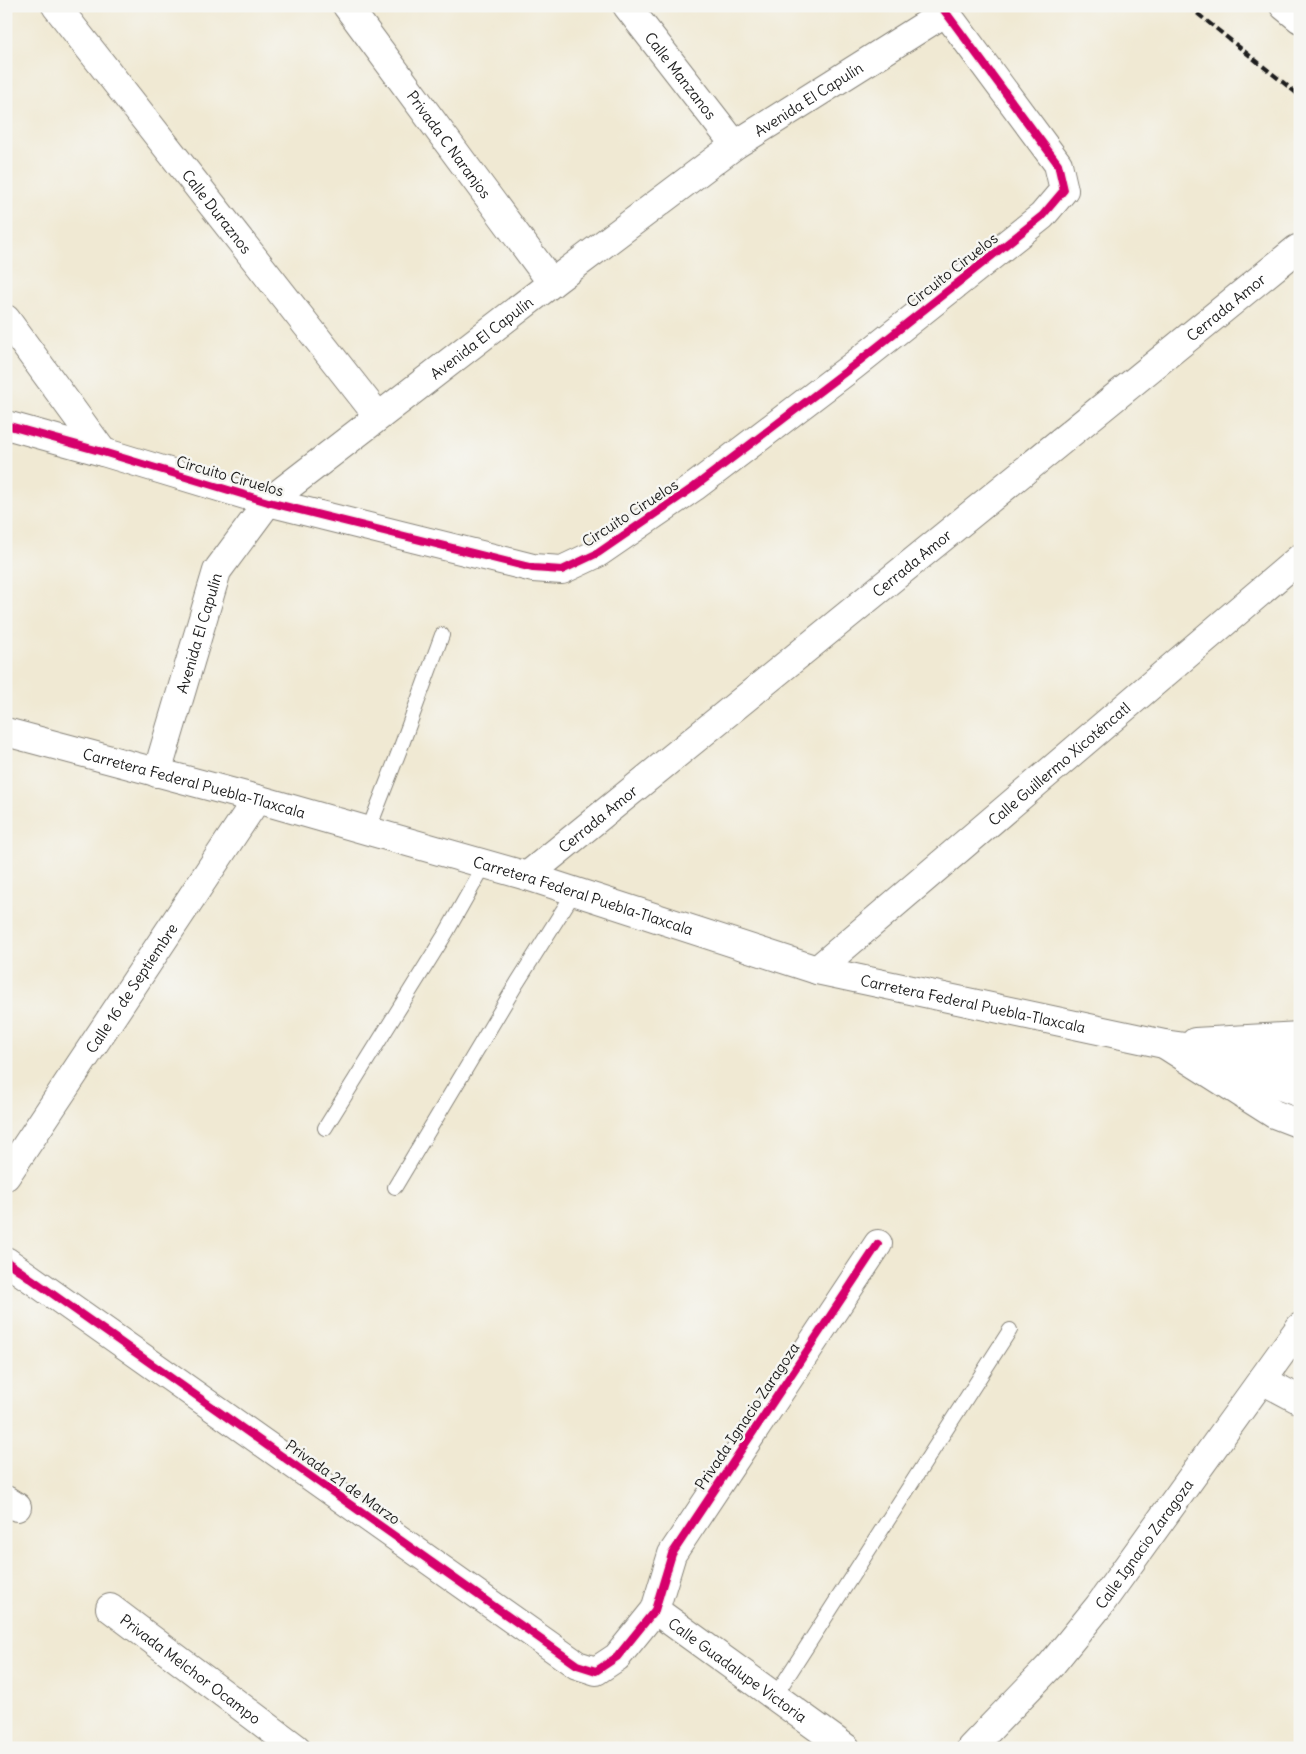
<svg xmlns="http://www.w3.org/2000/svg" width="1306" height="1754" viewBox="0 0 1306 1754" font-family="Delius,sans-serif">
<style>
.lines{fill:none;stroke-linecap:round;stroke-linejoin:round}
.lane-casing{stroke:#868278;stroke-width:16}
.street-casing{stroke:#868278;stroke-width:30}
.secondary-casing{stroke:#868278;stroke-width:30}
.primary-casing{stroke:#868278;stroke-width:30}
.lane{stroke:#fff;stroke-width:14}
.street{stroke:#fff;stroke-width:28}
.secondary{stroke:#fff;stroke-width:28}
.primary{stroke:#fff;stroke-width:28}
.rail{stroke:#1c1c1c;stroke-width:4;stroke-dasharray:8 4;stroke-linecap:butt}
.cycleway-casing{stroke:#f6f6f2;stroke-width:11}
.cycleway{stroke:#d6006c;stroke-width:8}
.labels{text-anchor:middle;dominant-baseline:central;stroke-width:5;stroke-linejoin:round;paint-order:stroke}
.street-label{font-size:15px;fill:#1c1c1c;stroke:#f6f6f2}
</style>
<rect width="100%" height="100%" fill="#f6f6f2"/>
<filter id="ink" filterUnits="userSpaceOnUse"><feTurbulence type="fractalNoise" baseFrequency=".02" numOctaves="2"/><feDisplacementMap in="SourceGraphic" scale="10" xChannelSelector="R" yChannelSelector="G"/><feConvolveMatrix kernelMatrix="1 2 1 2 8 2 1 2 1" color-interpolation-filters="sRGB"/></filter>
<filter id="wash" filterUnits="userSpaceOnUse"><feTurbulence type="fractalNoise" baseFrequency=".0096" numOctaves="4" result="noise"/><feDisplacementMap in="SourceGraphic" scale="20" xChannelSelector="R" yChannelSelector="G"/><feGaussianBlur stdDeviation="1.12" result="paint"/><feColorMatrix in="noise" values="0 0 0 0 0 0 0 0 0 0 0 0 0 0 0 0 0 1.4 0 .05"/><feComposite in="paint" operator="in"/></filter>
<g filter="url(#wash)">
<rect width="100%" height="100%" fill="#f0e9d3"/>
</g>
<g filter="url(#ink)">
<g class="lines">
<g class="lane-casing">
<path id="lane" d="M368,831L402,744L442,635
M325,1128L446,933L485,864
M395,1187L517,983L575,891
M775,1696L1010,1330"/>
</g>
<g class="street-casing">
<g id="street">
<path id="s1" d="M56,6L378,416"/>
<path id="s2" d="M347,6L552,283"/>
<path id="s3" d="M627,6L735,145"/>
<path d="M1284,6L1300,19"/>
<path d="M6,319L103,452"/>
<path d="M6,425L103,452L268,502L533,568L562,570L598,553L694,487L853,366L1042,216L1064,190L1058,164L941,6"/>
<path id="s4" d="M157,773L217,571L268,502L552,283L735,145L946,12"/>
<path id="s5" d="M527,876L1297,249"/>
<path id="s6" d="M817,970L1300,558"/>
<path id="s7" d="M6,1176L257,799"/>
<path d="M6,1261L577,1665L596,1671L617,1657L655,1610L672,1554L878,1244"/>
<path d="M1262,1380L1300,1400"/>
<path d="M6,1500L17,1507"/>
<path id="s8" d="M110,1608L296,1748"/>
<path id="s9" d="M655,1610L846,1748"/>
<path id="s10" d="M971,1748L1051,1665L1099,1606L1300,1327"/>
</g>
</g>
<g class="secondary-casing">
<path id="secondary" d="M1195,1042L1300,1036
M1164,1044L1274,1114L1300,1124"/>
</g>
<g class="primary-casing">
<g id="primary">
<path id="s11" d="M6,732L257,799L527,876L817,970L1164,1044L1283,1061L1300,1065"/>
<path d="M1214,1062L1300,1093"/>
</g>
</g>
<use href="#lane" class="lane"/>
<use href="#street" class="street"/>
<use href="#secondary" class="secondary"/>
<use href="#primary" class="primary"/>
<path class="rail" d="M1188,6L1300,96"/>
<g class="cycleway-casing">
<path id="cycleway" d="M6,425L103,452L268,502L533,568L562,570L598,553L694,487L853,366L1042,216L1064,190L1058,164L941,6
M6,1261L577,1665L596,1671L617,1657L655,1610L672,1554L878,1244"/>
</g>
<use href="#cycleway" class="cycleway"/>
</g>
</g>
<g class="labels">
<g class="street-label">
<text stroke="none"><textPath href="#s3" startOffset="88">Calle Manzanos</textPath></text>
<text stroke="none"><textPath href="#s4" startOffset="971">Avenida El Capulín</textPath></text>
<text stroke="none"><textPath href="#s2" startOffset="172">Privada C Naranjos</textPath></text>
<text stroke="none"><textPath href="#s1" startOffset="261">Calle Duraznos</textPath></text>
<text transform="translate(952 270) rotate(-38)">Circuito Ciruelos</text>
<text stroke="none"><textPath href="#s5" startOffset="901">Cerrada Amor</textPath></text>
<text stroke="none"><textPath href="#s4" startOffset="566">Avenida El Capulín</textPath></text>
<text transform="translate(230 476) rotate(16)">Circuito Ciruelos</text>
<text transform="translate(630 513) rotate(-33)">Circuito Ciruelos</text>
<text stroke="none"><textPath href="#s5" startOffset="496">Cerrada Amor</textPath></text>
<text stroke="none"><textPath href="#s4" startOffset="146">Avenida El Capulín</textPath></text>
<text stroke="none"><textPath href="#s6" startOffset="318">Calle Guillermo Xicoténcatl</textPath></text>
<text stroke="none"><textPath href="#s11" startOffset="195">Carretera Federal Puebla-Tlaxcala</textPath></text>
<text stroke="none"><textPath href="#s5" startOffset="91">Cerrada Amor</textPath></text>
<text stroke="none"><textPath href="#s11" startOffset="600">Carretera Federal Puebla-Tlaxcala</textPath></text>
<text stroke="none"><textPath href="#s7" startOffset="226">Calle 16 de Septiembre</textPath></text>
<text stroke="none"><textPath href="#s11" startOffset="1005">Carretera Federal Puebla-Tlaxcala</textPath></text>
<text transform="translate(747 1416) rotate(-56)">Privada Ignacio Zaragoza</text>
<text transform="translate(343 1482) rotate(35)">Privada 21 de Marzo</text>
<text stroke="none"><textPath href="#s10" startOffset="268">Calle Ignacio Zaragoza</textPath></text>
<text stroke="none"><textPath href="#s8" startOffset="101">Privada Melchor Ocampo</textPath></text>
<text stroke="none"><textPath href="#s9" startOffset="102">Calle Guadalupe Victoria</textPath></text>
</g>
</g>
<rect width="1306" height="1754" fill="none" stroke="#f6f6f2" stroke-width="25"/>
</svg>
